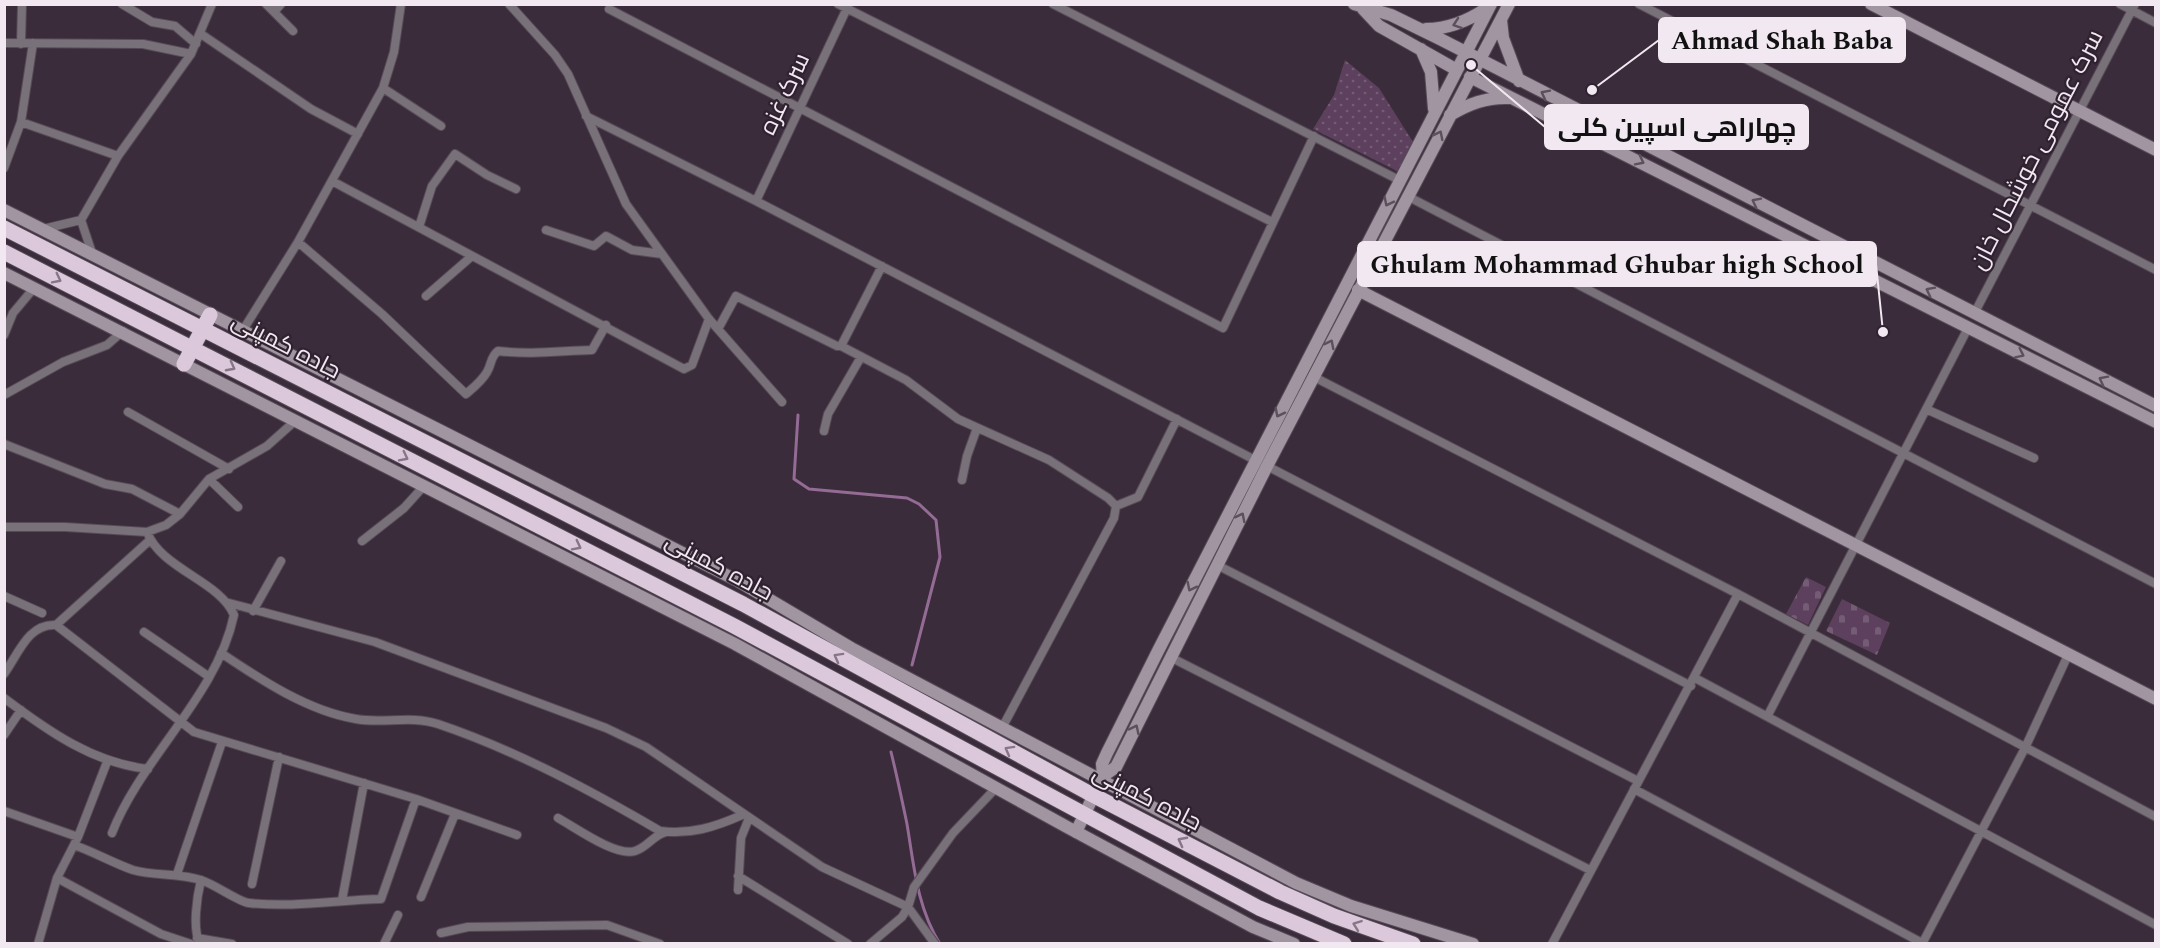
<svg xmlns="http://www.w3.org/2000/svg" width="2160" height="948" viewBox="0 0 2160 948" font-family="Spectral,Cairo,serif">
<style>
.grass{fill:url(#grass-dots)}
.cemetery{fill:url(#cemetery-stones)}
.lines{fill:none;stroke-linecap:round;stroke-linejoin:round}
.stream{stroke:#946b95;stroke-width:3}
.street-casing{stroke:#574a57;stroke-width:10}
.secondary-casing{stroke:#574a57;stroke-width:14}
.highway-casing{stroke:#574a57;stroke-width:17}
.street{stroke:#797179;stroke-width:8}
.secondary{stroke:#a095a0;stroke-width:12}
.highway{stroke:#dbc9db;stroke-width:15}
.oneway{stroke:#5d505d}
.oneway2{stroke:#867686}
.labels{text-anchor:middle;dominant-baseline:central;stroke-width:4.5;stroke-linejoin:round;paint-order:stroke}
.street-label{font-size:24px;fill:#f1e8f1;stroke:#302230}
.leader{fill:none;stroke:#f1e8f1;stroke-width:2}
.callout-dot{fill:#f1e8f1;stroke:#302230;stroke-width:2}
.callout{fill:#f1e8f1;stroke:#f1e8f1;stroke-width:2}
.callout-label{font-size:26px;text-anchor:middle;font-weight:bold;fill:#111}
</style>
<defs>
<pattern id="grass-dots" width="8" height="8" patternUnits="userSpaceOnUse" patternTransform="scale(1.5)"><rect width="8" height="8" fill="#5c405d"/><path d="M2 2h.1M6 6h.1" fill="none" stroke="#745c75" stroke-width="1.8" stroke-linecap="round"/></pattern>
<pattern id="cemetery-stones" width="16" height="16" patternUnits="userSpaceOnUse" patternTransform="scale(1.5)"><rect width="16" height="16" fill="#5c405d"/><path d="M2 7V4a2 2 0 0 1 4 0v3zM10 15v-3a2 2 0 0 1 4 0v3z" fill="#745c75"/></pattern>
</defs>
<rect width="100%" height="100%" fill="#3a2c3a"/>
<path class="grass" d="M1345,60L1379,88L1413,142L1399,172L1313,129L1334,95Z"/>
<path class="cemetery" d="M1806,577L1826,587L1808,625L1786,614Z
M1842,599L1890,623L1877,655L1826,631Z"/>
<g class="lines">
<path class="stream" d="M798,415L794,479L809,489L907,498L919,504L936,520L940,557L912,665
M891,752C897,776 902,800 907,824C914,866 917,907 940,944"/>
<g class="street-casing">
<path id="street" d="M122,4L152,22L175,26L196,44
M266,4L293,31
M509,4L555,55L568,74L626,204L709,319L782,402
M838,4L1272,222
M1053,4L1399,180
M1639,4L2156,270
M2120,4L2156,23
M609,9L1223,328L1314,136
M274,12L281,4
M201,34L311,109L358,134
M4,43L143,44L191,54
M21,44L22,4
M383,88L441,126
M586,116L756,201L1255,460
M21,122L118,156
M4,168L21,122L33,43
M332,181L684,369L692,365L709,319
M1407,196L2156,584
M756,201L848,6
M419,227L432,186L455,154L487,175L516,189
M43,229L81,220
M546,230L594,246L606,236L632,250L662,254
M298,242L382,314L466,394C473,388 482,381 487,372C492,364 490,357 498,351C532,355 559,351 592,350L606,325
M92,253L81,220L118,156L191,54L212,4
M426,296L472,256
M1974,314L2135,4
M718,329L736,296L837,346H841L882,266
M243,330L298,242L383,88L394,52L401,4
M4,335L13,313L34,288
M841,346L906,380L958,419L1049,460L1108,498L1116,506
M1314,377L1738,594L2156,817
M4,395L63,362L107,345L123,331
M1926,409L2034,458
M128,412L229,469
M824,431L828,414L861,357
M4,444L105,484L132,489L180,514
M1267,466L1691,686
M209,479L238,507
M962,480L967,456L977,428
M1116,506L1138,497L1177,419
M4,527H65L147,532L166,525L180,514L209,479L267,446L295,421
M362,541L404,508L423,487
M1217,565L1638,781
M4,596L42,613
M229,603L375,642L606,728L646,747L822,867L908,907L935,944
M253,611L281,561
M56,625L194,732L416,799L517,835
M144,632L208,676
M221,653C261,680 308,711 356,719C382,724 411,715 438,724C515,750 590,790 660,831C690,835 715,827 742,815
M1170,657L1590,870
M4,674C18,655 28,623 56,625L150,540
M1695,678L2156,925
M4,698C48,731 93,763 148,769
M1768,715L1968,328
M1002,728L1114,518L1116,506
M4,735L21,710
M1634,789L1924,944
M4,811L78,837
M558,818C576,828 616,857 635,851C648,847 653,835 666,832
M112,833C141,758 217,696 234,615C220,581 161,569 147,532
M74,845C94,852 113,863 133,870C154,876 179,873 201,880C216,885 239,902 249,903C293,908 337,900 381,899L416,799
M177,874L222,742
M738,876L848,944
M57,878L161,934L191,944
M252,884L279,757
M738,890L741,838L749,818
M421,897L455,814
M342,900L364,783
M441,933L468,927L607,925L660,944
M197,938L232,944
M38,944L57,878L78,837L107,762
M200,944C192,929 197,896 201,880
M384,944L398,915
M870,944L902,917L908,907L914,887L953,833L995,789
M1552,944L1738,594
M1922,944L2025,748L2068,655"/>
</g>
<g class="secondary-casing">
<path id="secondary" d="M1354,4L1391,15L1440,39L2156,406
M1871,4L2156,150
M1363,9L1379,26L1457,70
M1501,20L1503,38L1519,81
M1426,29C1449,29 1468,21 1487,8
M1421,49L1431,72L1434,109
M1470,77L2156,422
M1450,115C1469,104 1486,97 1509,98
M4,210L738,581L851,648L1296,883L1351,906L1473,944
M4,273L735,644L1067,827L1253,927L1294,944
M1358,290L2156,699
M1103,776L1116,767L1267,466L1509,4
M1076,832L1103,776L1102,764L1107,753L1158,651L1491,4"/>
</g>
<g class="highway-casing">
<path id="highway" d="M4,228L743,604L1087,792L1280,892L1334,916L1413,944
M4,252L734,626L1259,908L1344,944
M184,364L210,315"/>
</g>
<use href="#street" class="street"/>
<use href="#secondary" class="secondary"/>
<use href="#highway" class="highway"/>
</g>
<defs><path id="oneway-chevron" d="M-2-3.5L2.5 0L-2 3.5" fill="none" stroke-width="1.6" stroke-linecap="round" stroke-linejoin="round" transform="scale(1.5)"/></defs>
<g class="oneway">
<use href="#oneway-chevron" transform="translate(1457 24) rotate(161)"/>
<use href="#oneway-chevron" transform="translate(1545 94) rotate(-153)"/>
<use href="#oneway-chevron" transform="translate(1439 135) rotate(-63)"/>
<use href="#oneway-chevron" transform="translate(1640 161) rotate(27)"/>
<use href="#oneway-chevron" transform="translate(1388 202) rotate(117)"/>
<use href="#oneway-chevron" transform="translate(1756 202) rotate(-153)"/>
<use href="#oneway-chevron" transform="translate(1930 291) rotate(-153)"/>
<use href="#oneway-chevron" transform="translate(1330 344) rotate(-63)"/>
<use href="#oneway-chevron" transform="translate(2020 354) rotate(26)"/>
<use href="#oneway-chevron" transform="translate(2103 380) rotate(-153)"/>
<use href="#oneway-chevron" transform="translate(1279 413) rotate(117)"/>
<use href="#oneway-chevron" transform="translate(1241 517) rotate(-63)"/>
<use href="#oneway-chevron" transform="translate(1191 587) rotate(117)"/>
<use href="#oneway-chevron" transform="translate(1135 729) rotate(-64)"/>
</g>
<g class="oneway2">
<use href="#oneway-chevron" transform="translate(57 279) rotate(27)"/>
<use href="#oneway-chevron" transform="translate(231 367) rotate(28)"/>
<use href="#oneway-chevron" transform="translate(404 457) rotate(27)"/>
<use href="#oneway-chevron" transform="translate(577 546) rotate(27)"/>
<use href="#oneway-chevron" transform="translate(838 657) rotate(-151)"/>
<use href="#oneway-chevron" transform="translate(1009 750) rotate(-151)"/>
<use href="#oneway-chevron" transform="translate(1182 841) rotate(-152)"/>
<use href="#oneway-chevron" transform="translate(1357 925) rotate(-160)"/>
</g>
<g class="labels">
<g class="street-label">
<text transform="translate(785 94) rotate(-65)">سرک غزه</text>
<text transform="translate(2037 150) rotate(-63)">سرک عمومی خوشحال خان</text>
<text transform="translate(286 346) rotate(27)">جاده کمپنی</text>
<text transform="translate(719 567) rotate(28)">جاده کمپنی</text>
<text transform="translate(1147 798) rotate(27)">جاده کمپنی</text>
</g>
</g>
<path class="leader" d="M1592 90L1659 40M1471 65L1545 127M1883 332L1876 264"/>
<g class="callout-dot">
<circle cx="1592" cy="90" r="6"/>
<circle cx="1471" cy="65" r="6"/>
<circle cx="1883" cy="332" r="6"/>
</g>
<g class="callout">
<rect x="1659" y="18" width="246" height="44" rx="6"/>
<rect x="1545" y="105" width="263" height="44" rx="6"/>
<rect x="1358" y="242" width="518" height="44" rx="6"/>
</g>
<g class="callout-label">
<text x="1782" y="49">Ahmad Shah Baba</text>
<text x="1677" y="136">چهاراهی اسپین کلی</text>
<text x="1617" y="273">Ghulam Mohammad Ghubar high School</text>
</g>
<rect width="2160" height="948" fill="none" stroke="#f1e8f1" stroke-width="12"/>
</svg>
